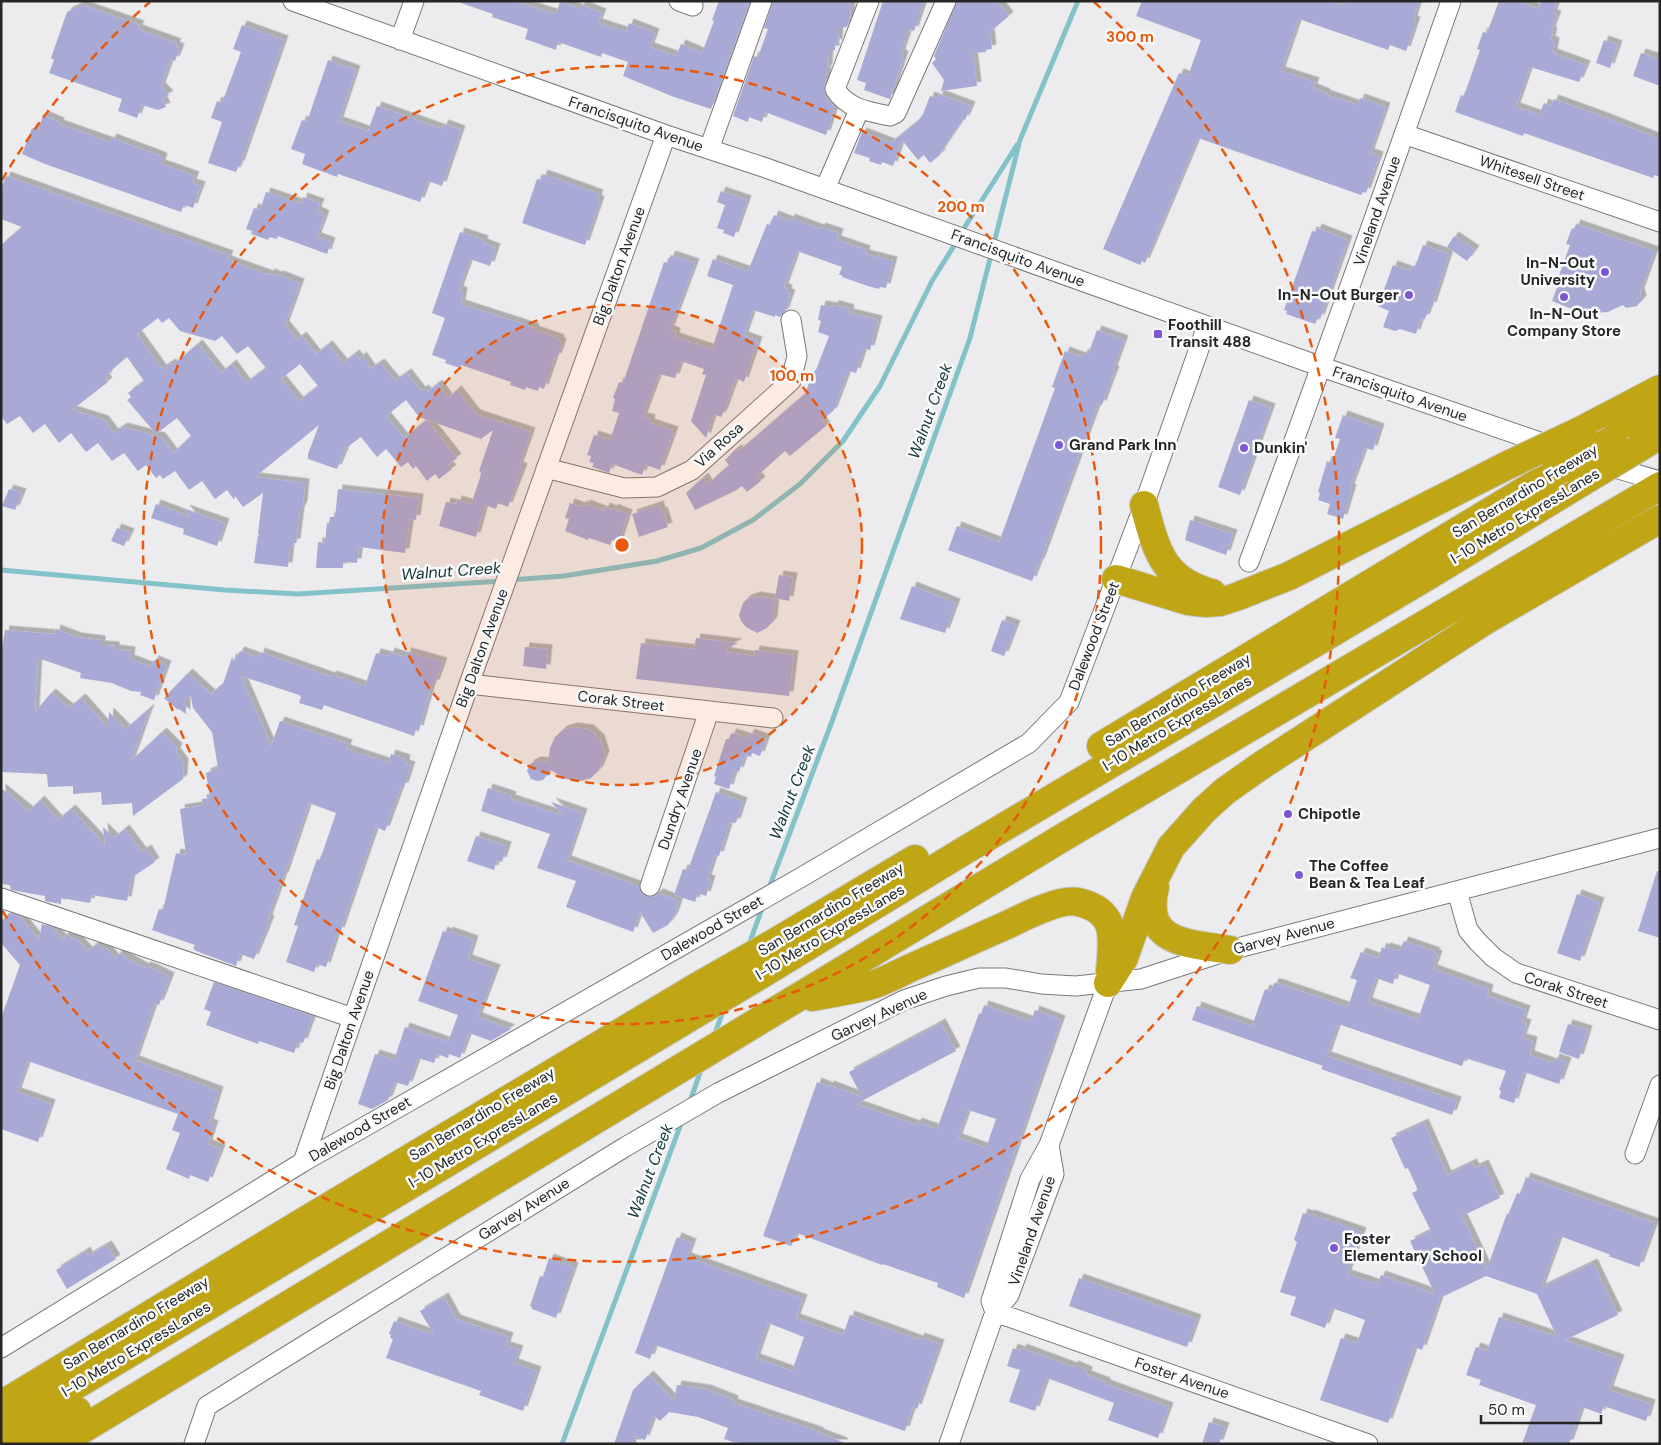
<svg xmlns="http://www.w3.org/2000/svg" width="1661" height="1445" viewBox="0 0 1661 1445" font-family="'DM Sans',sans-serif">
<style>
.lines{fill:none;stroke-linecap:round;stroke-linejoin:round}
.stream{stroke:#84c2c9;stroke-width:5}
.building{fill:#a9a9d5;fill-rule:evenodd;filter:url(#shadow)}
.minor-casing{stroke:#79797a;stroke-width:21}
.highway-casing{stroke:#c7c7c7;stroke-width:30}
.minor{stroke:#fff;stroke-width:19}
.highway{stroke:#c0a514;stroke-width:28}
.highway-bridge-casing{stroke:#c7c7c7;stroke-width:30;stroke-linecap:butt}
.highway-bridge{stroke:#c0a514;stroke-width:28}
.ring{fill:none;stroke:#e8590c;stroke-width:2.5;stroke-dasharray:9 6}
.poi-dot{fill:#7d58d2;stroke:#f9fafb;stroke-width:2}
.labels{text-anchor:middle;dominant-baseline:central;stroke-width:5;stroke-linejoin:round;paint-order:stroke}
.street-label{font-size:15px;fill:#262627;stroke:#f9fafb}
.poi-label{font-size:15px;font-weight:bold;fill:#262627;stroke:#f9fafb;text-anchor:start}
.water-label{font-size:16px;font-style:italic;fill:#143437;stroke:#f9fafb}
.centre{fill:#e8590c;stroke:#f9fafb;stroke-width:2.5}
.ring-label{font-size:15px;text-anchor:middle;font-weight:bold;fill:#e8590c;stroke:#f9fafb;stroke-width:5;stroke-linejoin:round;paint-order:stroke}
</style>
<defs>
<filter id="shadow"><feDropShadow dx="4.5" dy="-4.5" stdDeviation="0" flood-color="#0004"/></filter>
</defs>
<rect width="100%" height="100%" fill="#ececee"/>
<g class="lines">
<path class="stream" d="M961,233L1017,145
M1,570L225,590L298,594L502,581
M510,580L564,576L657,561L701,548L753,520L800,484L843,441L880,386L932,281L957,241
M769,888L831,724L970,338L1020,140L1078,1
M748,947L763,906
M714,1036L724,1009
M689,1104L702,1067
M562,1444L682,1121"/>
</g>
<path class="building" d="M462,1H514L556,14L560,2L580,9L581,5L602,13L598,23L626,32L629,23L655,33L650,47L676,56L681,44L702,53L714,21L712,20L719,1H750L711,109L674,97L623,76L628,62L602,53L601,57L558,42L556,50L525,39L528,29L492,17L493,14L461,3Z
M773,1H851L850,20L847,27H839L838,44L835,43V50H829L828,68H827L824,90L826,96L835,108L826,135L765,112L762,122L749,117L748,122L733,116L754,56L758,57L768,29L764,28Z
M883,1H924L914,31L909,29L901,53L904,56L890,99L864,90L866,83L857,80Z
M957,1H997L1009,16L990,32L992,49L986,50V52L973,53L977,86L941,91L944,80L932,63L936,59L934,56Z
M1142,1H1331L1342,5L1347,1H1419L1413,20L1416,21L1406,51L1390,45L1388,50L1299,19L1281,71L1315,82L1313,88L1326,93L1325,94L1357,105L1360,98L1386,107L1370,153L1379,156L1366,193L1363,192L1361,195L1198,138L1145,263L1142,261L1140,265L1103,249L1179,73L1188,76L1201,40L1136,16Z
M1499,1H1517L1538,9L1541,1H1557L1553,14L1557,15L1551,31L1553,32L1551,40L1555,42L1553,53L1586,65L1579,82L1530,67L1516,107L1539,115L1544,103L1551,106L1554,99L1606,118L1660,139V177L1654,175L1653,178L1524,133L1523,136L1455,112L1461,95L1464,96L1480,50L1477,49L1483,32L1487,33Z
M82,5L140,25L138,29L177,43L175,46L180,48L175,61L171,59L161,87L169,95L162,99L166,107L158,110L142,105L137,118L118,111L122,99L49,73L54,60L51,58L67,12Z
M242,25L284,40L240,165H239L236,172L208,163L222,122L211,118L217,101L222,103L241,52L233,49Z
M1604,40L1618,45L1610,68L1596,63Z
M1641,53L1660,59V86L1633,76Z
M328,60L356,70L339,121L368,131L377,106L442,129L444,124L461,130L442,186L428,181L420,202L338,174L337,177L302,164L305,154L291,149L302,120L307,122Z
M939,94L971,106L965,120L963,119L940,153L941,154L930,163L924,155L918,160L902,140L893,166L882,162L881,165L869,161L870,158L854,153L862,132L891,143L918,121L923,114L930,96L938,99Z
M43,115L60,122L59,124L110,142L112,138L160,156L163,158L161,164L195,176L192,183L201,186L193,208L184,205L181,212L45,164L22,154L32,128L38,130Z
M543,174L599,194L597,199L600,201L585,245L522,223L537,179L541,180Z
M6,176L229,255L227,260L269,275L270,273L278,276L279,275L300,283L285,325L297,340L302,336L316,354L328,345L343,363L355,354L359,359L362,356L371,369L380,363L395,381L407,373L421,391L424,389L427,392L438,384L448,398L457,390L476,414L531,432L519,466L523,468L508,507L498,503L496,509L485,505L476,537L439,526L446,502L456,504L457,500L471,504L480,478L481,472L479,471L493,430L481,439L419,417L406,400L386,416L404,438L427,420L457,458L448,465L452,469L439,479L435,474L427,481L416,466L413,469L408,462L401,467L386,449L377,457L361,437L346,448L337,469L308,459V454L319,425L255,477L305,483L303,505L300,511L296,543H293L292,547H290L288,567L254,563L258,535L260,536L258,533L263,493L243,507L235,496L234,500L227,490L215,499L202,481L189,490L175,471L163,479L160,475L156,478L146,465L138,471L124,453L112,461L98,443L86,452L71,433L59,443L45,424L33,433L20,416L7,424L1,416V245L22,227L1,219V189ZM158,318L162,323L169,318L180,331L215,341L222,336L237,354L248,346L266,368L246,383L232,364L221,373L198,344L173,365L171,363L162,369L137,334ZM127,357L144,381L128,393L131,397L127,400L156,434L177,418L191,436L173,453L161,437L123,427L114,433L104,420L72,410L108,382L105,378L108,376L107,374ZM300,364L318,386L299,401L281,379Z
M721,191L747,200L734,237L723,233L724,230L717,228L725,205L717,202Z
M266,192L301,204L303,197L320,203L317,211L325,215L317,237L331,242L327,254L278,236L277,239L269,237L268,240L251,234L252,231L246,229L254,208L260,210Z
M774,215L790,221V218L820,229L821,227L839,233L837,240L866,250L865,254L893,261L886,288L880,287L879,289L868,286L842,277V275H839L842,267L797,251L784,288L788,289L787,293L791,294L785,311L780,317L775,315V317L753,310L744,336L758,341L744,382L736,378L724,411L721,417L714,414L706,438L691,421L706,375L702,374L704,369L681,361L675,378L659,374L643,417L651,419L650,423L674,431L660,470L646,465L642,475L612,464L609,473L592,467L594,463L589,462L591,456L587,455L594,435L610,440L619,413L612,411L615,399L613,398L619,382L623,383L664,262L667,263L671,255L695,263L670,330L676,332L675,337L712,349L733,285L707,276L713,259L748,271L767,224L770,225Z
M1576,224L1655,251L1640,292L1642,300L1637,306L1626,308L1623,305L1608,312L1596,313L1594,318L1552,301L1558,285L1556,284L1570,245L1566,244L1572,228L1574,229Z
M1317,228L1348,240L1320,319L1318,318L1315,324L1286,314L1287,311L1284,310L1312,231L1316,232Z
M460,232L484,240L483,243L496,248L490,266L470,259L459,290L463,292L461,304L535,328L534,330L560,339L559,341L562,343L557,358L555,357L544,389L539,387L538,391L526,387L525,390L510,385L511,382L461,365L460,368L445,363L446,360L432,355L445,318L432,313Z
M1454,236L1475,250L1467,261L1447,247Z
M1423,245L1449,254L1432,307L1430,306L1425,319L1421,318L1416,334L1400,329L1395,331L1383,327L1389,311L1378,306L1393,265L1410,271L1412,266L1415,267Z
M821,305L833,307L834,305H836L850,309L849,313L878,320L870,350L864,349L856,373L850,371L848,372L833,411L821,421L826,426L790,456L785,451L757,476L761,481L747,492L742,486L735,491L695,510L686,493L704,477L708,484L729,465L725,460L735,450L738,449L739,451L805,394L813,372L816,370L829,336L818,332L821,321L818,320Z
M1097,330L1124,340L1113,370H1115L1102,405L1098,404L1040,563H1039L1032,581L948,550L957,526L999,542L1055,388L1052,387L1065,351L1082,357L1084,353L1088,355Z
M1249,400L1271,408L1240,495L1218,487Z
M1343,415L1380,428L1373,450L1365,448L1350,488L1352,489L1343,519L1327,514L1330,504L1318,500L1320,493L1318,492L1327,461L1332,463L1340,439L1335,438Z
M9,489L22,493L15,510L2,506Z
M338,489L419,498L416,520L410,519L405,553L359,547L357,563L343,562V568H316L318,542L325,543L327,523H329L330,517H335Z
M570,503L581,507L582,505L585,506L586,504L604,511L605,507L613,510V508L628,514L619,542L612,540L610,545L589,538L588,540L565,531L569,519L565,518Z
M156,504L191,517L185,509L225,523L217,546L183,534L184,529L151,518Z
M659,505L661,512L663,511L668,527L639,537L632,514Z
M1190,520L1233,534L1226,555L1185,540Z
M117,528L130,533L124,546L111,541Z
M779,575L793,577L789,601L775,598Z
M912,586L956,603L945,633L900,619Z
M756,596L775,599L773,621L767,628L757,633L746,627L741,621L739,615L743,603L747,599Z
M1002,620L1016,625L1004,656L991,651Z
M56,629L77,637L101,640V645L115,646V649L131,651L130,659L151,667L154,660L167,665L154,700L140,695L141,692L131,691L112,683L80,678L81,673L38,658L35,712L51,693L69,708L81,698L108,728L109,712L126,729L150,708L131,761L162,732L178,748L176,752L184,763L183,779L133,816L132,803L102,805L101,792L73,794V786L48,787L47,775L46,774L1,772V655L5,630L55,634Z
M696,638L738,643L728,648L727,652L754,656L755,650L794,655L789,696L636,679L641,643L694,649Z
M525,647L548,649L546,669L523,666Z
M240,651L257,657H259L260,652L331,677L332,675L365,686L376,653L389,656L390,652L405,657L407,652L443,662L435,684H433L431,688L419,730L416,729L414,736L324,705L322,710L299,703L301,697L299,695L241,676L271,746L280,721L348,744L346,749L388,763L391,754L406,759L405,764L411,766L404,787H401L385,831L376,827L340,932L338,931L326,967L317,964L314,972L286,962L298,926L294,925L317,859L320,860L336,813L309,803L284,877H283L268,919L270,920L265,933L254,959L240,954L236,966L196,951L193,948L195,945L152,930L159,909L163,910L176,853L186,855L180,809L203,805L202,799L210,798L206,773L218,768L212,732L193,708L191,697L186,698V714L179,709L178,710L164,698L188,673L211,694L223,684L232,657L234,661Z
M573,727L589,729L600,739L605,755L599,770L591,778L581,781L565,779L551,770L543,780L537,781L531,779L527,771L530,764L536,761L548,762L550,748L555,737L563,730Z
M732,733L748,738L750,733L766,739L760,756L752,753L751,757L745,755L739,772L735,770L729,789L714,784L716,777L714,776L726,739H729Z
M1,788L29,811L40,800L58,820L71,809L105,845L103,827L114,838L125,829L142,852L147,849L155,862L131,878L127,901L92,895L90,903L61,898V904L45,901V896L11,890L10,885L1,884Z
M488,788L512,796L511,799L560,815V814L563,815L551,802L583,813L567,860L639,886L641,893L646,896L653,897L659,893L679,901L674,916L668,925L653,933L640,912L633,932L566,907L576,881L537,868L550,834L481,811Z
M716,792L743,802L736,823L730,822L719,856L715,855L707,879L711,880L706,896L698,893L695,902L674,895L683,869L688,870Z
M476,836L507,846L502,862L497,860L494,870L467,861Z
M1657,871H1660V938L1638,931Z
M1577,894L1600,902L1580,961L1557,953Z
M10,913L20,917L39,940L42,924L52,927L62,939L68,934L72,939L76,938L88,951L97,944L101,949L105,947L115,959L118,953L145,968L146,966L152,968L170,977L159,1005L155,1003L135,1060L219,1091L209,1123L214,1125L208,1144L221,1149L208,1182L190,1175L189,1179L166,1169L180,1133L172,1130L178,1114L28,1061L17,1092L51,1104L38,1142L1,1129V1018L20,965L1,943V921Z
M443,931L448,933V931L474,940L468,959L496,969L478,1017L511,1029L491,1041L469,1033L460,1058L449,1054L448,1058L437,1054L434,1063L418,1058L408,1086L395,1082L388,1100L372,1109L358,1104L375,1054L394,1060L405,1027L448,1042L458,1015L418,1001Z
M1404,941L1436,952L1435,954L1438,955L1433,969L1489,989L1487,996L1526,1010L1522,1022L1527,1024L1522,1038L1533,1041L1530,1055L1553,1063L1555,1058L1567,1062L1559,1084L1524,1072L1514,1103L1499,1098L1501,1091L1499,1090L1506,1071L1465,1058L1462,1066L1338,1024L1327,1056L1457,1101L1452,1115L1321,1069L1323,1066L1192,1020L1197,1006L1252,1026L1265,989L1271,991L1274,983H1277L1348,1007L1357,980L1350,978L1361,952L1378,958L1382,947L1385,949L1386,947L1399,951ZM1396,973L1430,985L1418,1019L1368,1002L1376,978L1393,984Z
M214,982L313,1016L303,1043L298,1042L294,1053L259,1041L258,1044L206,1025L211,1012L204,1009Z
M984,1005L1031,1021L1035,1010L1061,1020L964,1298L937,1287L938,1283L883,1264L882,1265L797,1233L791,1246L763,1236L817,1082L829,1087V1085L862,1097L849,1072L941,1023L956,1051L856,1104L916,1125L917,1122L937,1129L979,1013L981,1014ZM968,1110L996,1119L986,1148L958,1138Z
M1568,1024L1588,1030L1579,1059L1559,1052Z
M1424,1123L1447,1175L1472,1163L1475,1168L1484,1164L1500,1198L1462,1216L1487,1269L1507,1213L1508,1215L1517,1193L1520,1194L1526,1177L1655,1223L1639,1267L1608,1256L1611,1255L1560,1236L1541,1288L1593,1263L1618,1315L1565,1340L1620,1359L1609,1390L1651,1404L1646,1421L1604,1406L1601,1414L1582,1407L1569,1444H1522L1536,1405L1479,1385L1481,1380L1466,1375L1476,1347L1487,1351L1499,1317L1557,1337L1537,1294L1486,1276L1440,1298L1422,1350L1415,1347L1388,1423L1320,1400L1341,1338L1357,1343L1365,1320L1332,1308L1325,1328L1290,1315L1296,1297L1280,1292L1297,1242L1294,1240L1303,1213L1309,1215L1310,1214L1362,1232L1347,1274L1377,1284L1381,1275L1435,1294L1410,1241L1431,1231L1412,1193L1418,1190L1408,1168L1405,1169L1391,1138Z
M677,1237L692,1243L687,1257L803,1299L796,1318L843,1335L850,1315L919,1340L920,1337L940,1344L917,1409L913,1407L905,1431L655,1345L650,1359L635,1353ZM768,1323L804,1337L792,1371L756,1358Z
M107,1245L116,1259L67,1289L56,1270L86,1251L88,1256Z
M549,1258L574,1267L556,1318L532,1309V1307L530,1306L540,1276L543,1277Z
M1079,1278L1197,1319L1187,1347L1069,1306Z
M444,1297L456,1319L509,1337L506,1346L519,1350L514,1363L537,1371L523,1411L479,1395L481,1391L386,1358L393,1339L390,1338L391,1335L389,1334L394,1321L434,1335L420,1311Z
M1013,1348L1021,1351L1022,1348L1073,1367L1074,1365L1088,1371L1087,1375L1106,1382V1384L1169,1407L1158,1438L1108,1420L1114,1403L1047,1378L1035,1411L1009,1402L1020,1370L1007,1366Z
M649,1375L674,1401L677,1385L706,1389L734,1400L733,1403L820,1432L819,1433L843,1442V1444H743L737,1442L736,1443L724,1439L728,1428L698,1417L669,1412L660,1421L654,1416L645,1440L635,1436L637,1444H614L633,1390Z
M1209,1422L1225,1427L1219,1444H1202Z"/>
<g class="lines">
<g class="minor-casing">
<path id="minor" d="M293,1L666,135L766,168L1322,367L1554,447
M679,1L693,6
M869,1L835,89C847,109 870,112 890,116L896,113L946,1
M400,40L414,1
M1404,134L1660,222
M709,149L762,1
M825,189L859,110
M1601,464L1660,481
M546,468L624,488L657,487L692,470L791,381L797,356L791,320
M1249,562C1319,376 1385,189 1451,1
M469,684L773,718
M650,886L709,711
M1457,891L1468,930L1477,941L1493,957L1516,973L1660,1020
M1,898L353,1018
M1635,1154L1660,1085
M303,1162L469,684L666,135
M995,1312L1368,1444
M995,1312L991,1301L1030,1179L1049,1145L1108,983
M1,1348L303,1162L800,878L1029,743L1069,702L1144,505L1207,326
M194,1444L207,1406L279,1361L625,1147L718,1093L904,1000L946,986L979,978H1006L1041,984L1076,986L1141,979L1230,950L1660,838
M949,1444L995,1312L1009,1295L1054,1174L1049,1145"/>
</g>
<g class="highway-casing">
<path id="highway" d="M1582,430L1660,389
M1612,440L1660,410
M1637,449L1660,435
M1144,505C1156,549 1162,580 1212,593
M1116,579L1188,601L1206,603L1220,602L1236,597L1289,576L1510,464
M1101,746L1554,473
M1155,887C1141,945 1190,943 1230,950
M1108,983L1124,958L1145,898L1171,847L1204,810L1225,791L1262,765L1486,620L1660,519
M812,997C833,993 855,990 875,984C889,979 903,971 917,965C947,952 977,938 1007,925C1023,917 1061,898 1078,902C1118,911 1113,938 1110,971
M1,1405L303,1222L700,985L774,943L915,859
M1,1430L762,974L967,849L1426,577L1582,482
M22,1444L77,1411
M58,1444L1067,835L1660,486"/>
</g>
<use href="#minor" class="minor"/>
<use href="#highway" class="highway"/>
<g class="highway-bridge-casing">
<path id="highway-bridge" d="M1510,464L1582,430
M1554,473L1612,440
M1582,482L1637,449"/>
</g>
<use href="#highway-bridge" class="highway-bridge"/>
</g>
<circle cx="622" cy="545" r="240" fill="#e8590c" fill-opacity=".12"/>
<g class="ring">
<circle cx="622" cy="545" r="240"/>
<circle cx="622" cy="545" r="479"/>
<path d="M2 180A719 719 0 0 1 150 2M1094 2A719 719 0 1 1 2 910"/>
</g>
<g class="poi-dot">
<circle cx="1605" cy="272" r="5"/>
<circle cx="1409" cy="295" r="5"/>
<circle cx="1564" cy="297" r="5"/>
<rect x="1153" y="329" width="10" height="10" rx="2.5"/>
<circle cx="1059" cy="445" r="5"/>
<circle cx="1244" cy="448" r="5"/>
<circle cx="1288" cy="814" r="5"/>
<circle cx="1299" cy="875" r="5"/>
<circle cx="1334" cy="1248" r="5"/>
</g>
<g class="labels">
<g class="street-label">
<text transform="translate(636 124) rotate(19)">Francisquito Avenue</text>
<text transform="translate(1532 178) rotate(19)">Whitesell Street</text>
<text transform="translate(1377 211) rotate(-71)">Vineland Avenue</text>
<text transform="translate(1018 258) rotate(20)">Francisquito Avenue</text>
<text transform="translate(619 266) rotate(-70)">Big Dalton Avenue</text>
<text transform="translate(1400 394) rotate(19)">Francisquito Avenue</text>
<text transform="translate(719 445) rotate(-42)">Via Rosa</text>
<text transform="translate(1525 491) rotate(-31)">San Bernardino Freeway</text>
<text transform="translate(1525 516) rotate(-31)">I-10 Metro ExpressLanes</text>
<text transform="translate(1094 636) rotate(-69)">Dalewood Street</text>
<text transform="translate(482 648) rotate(-70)">Big Dalton Avenue</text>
<text transform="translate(1178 700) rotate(-31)">San Bernardino Freeway</text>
<text transform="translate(621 701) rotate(7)">Corak Street</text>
<text transform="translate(1177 723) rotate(-31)">I-10 Metro ExpressLanes</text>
<text transform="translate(680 799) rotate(-71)">Dundry Avenue</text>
<text transform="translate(831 909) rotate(-31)">San Bernardino Freeway</text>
<text transform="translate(712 928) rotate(-30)">Dalewood Street</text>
<text transform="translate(830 932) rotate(-31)">I-10 Metro ExpressLanes</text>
<text transform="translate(1284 936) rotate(-15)">Garvey Avenue</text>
<text transform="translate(1566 990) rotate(18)">Corak Street</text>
<text transform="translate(879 1015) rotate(-25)">Garvey Avenue</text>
<text transform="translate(349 1030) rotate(-71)">Big Dalton Avenue</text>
<text transform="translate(482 1114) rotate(-31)">San Bernardino Freeway</text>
<text transform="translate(360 1129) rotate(-30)">Dalewood Street</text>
<text transform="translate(483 1140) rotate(-31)">I-10 Metro ExpressLanes</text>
<text transform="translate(524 1209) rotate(-32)">Garvey Avenue</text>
<text transform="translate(1032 1231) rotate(-71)">Vineland Avenue</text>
<text transform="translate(136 1323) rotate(-31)">San Bernardino Freeway</text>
<text transform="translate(136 1349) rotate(-31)">I-10 Metro ExpressLanes</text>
<text transform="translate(1182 1378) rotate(19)">Foster Avenue</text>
</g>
<g class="poi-label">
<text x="1595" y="263" text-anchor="end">In-N-Out<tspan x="1595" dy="17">University</tspan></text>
<text x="1399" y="295" text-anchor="end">In-N-Out Burger</text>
<text x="1564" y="314" text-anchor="middle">In-N-Out<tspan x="1564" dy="17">Company Store</tspan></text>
<text x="1168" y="325">Foothill<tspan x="1168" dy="17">Transit 488</tspan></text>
<text x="1069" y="445">Grand Park Inn</text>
<text x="1254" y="448">Dunkin'</text>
<text x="1298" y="814">Chipotle</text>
<text x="1309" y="866">The Coffee<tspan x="1309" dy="17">Bean &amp; Tea Leaf</tspan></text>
<text x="1344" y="1239">Foster<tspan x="1344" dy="17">Elementary School</tspan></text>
</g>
<g class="water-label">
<text transform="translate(930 411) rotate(-70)">Walnut Creek</text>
<text transform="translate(451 571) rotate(-4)">Walnut Creek</text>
<text transform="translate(792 792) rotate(-69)">Walnut Creek</text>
<text transform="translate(650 1171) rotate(-69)">Walnut Creek</text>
</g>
</g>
<circle cx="622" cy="545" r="8" class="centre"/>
<g class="ring-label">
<text x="1130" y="42">300 m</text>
<text x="961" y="212">200 m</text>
<text x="792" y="381">100 m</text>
</g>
<rect width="1661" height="1445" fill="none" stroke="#262627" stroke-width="5"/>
<path d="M1481 1415v8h120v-8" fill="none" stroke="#262627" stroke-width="2.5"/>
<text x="1488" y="1415" font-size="15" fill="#262627" stroke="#f9fafb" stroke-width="4" paint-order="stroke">50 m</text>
</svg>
